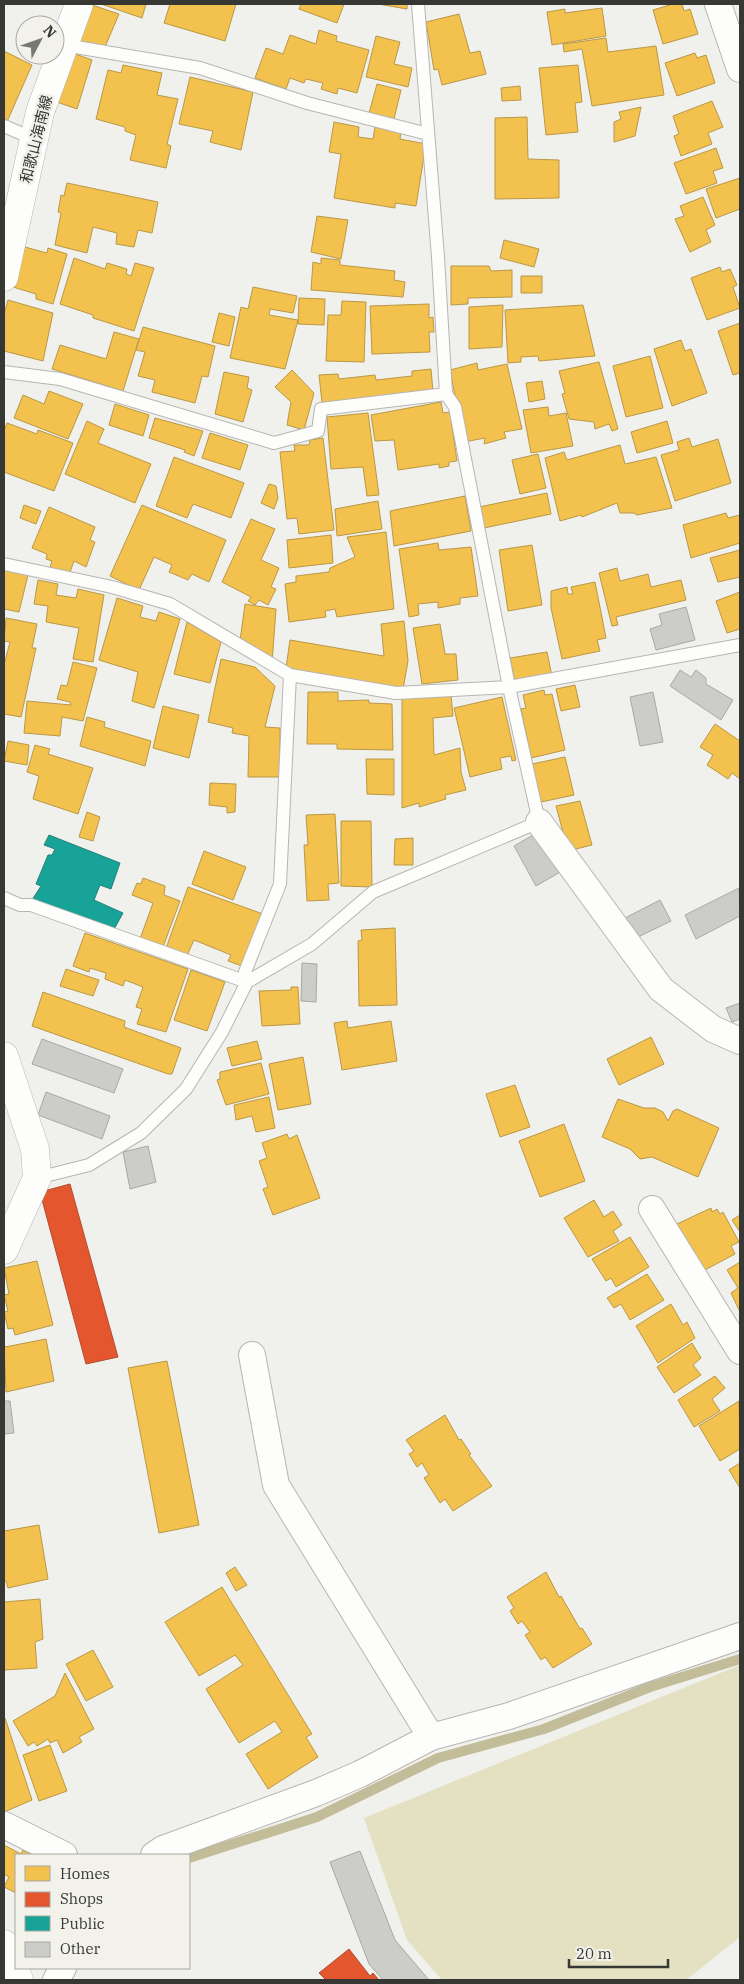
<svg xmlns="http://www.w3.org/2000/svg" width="744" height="1984" viewBox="0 0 744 1984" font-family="'IBM Plex Serif','Noto Sans JP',serif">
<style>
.green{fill:#e4e0c2}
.homes{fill:#f2c14e;stroke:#ba9846}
.shops{fill:#e4572e;stroke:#b04d30}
.public{fill:#17a398;stroke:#21837a}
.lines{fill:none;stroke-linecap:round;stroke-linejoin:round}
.stream{stroke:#c2bc99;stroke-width:10}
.building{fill:#ccccc9;stroke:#a9a8a6}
.service-casing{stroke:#b6b5b2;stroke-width:14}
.minor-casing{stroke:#b6b5b2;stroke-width:28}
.secondary-casing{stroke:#b6b5b2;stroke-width:29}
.service{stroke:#fdfdfc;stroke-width:12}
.minor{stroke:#fdfdfc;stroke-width:26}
.secondary{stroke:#fdfdfc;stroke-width:28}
.labels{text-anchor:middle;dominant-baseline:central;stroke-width:5;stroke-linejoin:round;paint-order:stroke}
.street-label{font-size:15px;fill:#373734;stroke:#f2f1ea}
</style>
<rect width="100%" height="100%" fill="#f0f0ec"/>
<path class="green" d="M740,1665V1937L686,1980H442L407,1940L364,1818Z"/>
<path class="homes" d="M89,4L119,14L105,47L73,40Z
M101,4H146L142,18Z
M170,4H236L225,41L164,23Z
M301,4H344L337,23L299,9Z
M378,4H407V9Z
M673,4H682L684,11L690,9L698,34L663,44L653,10Z
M602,8L606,36L552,45L547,12L565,9V13Z
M459,14L470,53L480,51L486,74L442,85L438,69L434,70L426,22Z
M319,30L337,36L336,41L369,50L357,93L338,88L337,94L321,89L323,83L306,79L304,83L290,78L286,89L255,78L266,48L283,54L290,35L316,44Z
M376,36L400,42L394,64L412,68L408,87L366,77Z
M606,38L608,52L656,46L664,95L592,106L582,49L564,52L563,44Z
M4,51L32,65L6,124L4,122Z
M67,51L92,60L77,109L51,100Z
M695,53L697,58L706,55L715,83L677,96L665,63Z
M123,65L162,73L157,95L178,99L167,144L171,146L166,168L130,160L136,135L125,131V127L96,119L108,70L121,73Z
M578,65L582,102L575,103L578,132L546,135L539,68Z
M190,77L253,92L241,150L210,142L213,131L179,124Z
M377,84L401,90L393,123L368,117Z
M520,86L521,100L502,101L501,88Z
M712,101L723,127L708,133L712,144L681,156L674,136L679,134L673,116Z
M641,107L635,136L614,142V122L621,119L619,112Z
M527,117L528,159L559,160V198L495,199V118Z
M334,122L359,127L358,137L373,139L375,127L401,132L400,139L426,144L416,206L395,203V208L334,198L341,154L329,152Z
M716,148L723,168L713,171L717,183L686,194L674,163Z
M740,178V209L716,218L706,189Z
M67,183L158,202L152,233L138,230L134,247L116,244L117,233L93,227L87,253L55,245L61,213L58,212L61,195L64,196Z
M703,197L715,225L706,230L711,242L690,252L675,219L684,216L680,206Z
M317,216L348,220L341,259L311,252Z
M504,240L539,249L534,267L500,258Z
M25,247L47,253L48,248L67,254L53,304L36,299V294L13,287Z
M74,258L105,269L107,263L127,269L126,274L131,276L135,263L154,268L134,331L93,318V315L60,304Z
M321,258L340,260V265L395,271L394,280L405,282L403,297L311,290L313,262L321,264Z
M451,266H489L491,271L512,270V297L468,298V304L451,305Z
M720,267L722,272L730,269L737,285L733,287L740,308L707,320L691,278Z
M521,276H542V293H521Z
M253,287L297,296L293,313L270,309L269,315L298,320L285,369L230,358L241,307L248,309Z
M299,298L325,299L324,325L298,324Z
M8,300L53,313L43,361L4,351V314Z
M342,301L366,302L364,362L326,361L328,315H341Z
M429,304V318L433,317L434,332H429L430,352L372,354L370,306Z
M503,305L502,347L469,349V307Z
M583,305L595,356L539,361L538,356L521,357V362L508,363L505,310Z
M219,313L235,317L229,346L212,342Z
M740,323V373L733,375L718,331Z
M143,327L215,346L208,377L202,376L195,403L152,392L155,380L138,376L145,352L136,350Z
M114,332L139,339L123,391L52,369L60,345L106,359Z
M681,340L685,351L691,349L707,393L672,406L654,349Z
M650,356L663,408L626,417L613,366Z
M599,362L618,429L612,431L609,424L595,429L594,422L569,419L562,394L565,393L559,371Z
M477,363L478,370L507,364L522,429L504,432L506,438L484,444L485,438L464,442L450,370Z
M431,369L433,392L322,403L319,375L338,374L339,379L375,375L376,380L412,376V371Z
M292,370L314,393L304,430L287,425L291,402L275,387Z
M224,372L249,377L247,388L252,390L243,422L215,414Z
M542,381L545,399L529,402L526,383Z
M49,391L83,404L68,439L14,418L23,395L44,404Z
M441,402L443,413L450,412L457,461L449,462V466L439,468V464L398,470L394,440L375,441L371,415Z
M115,404L149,415L143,436L109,425Z
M548,407L549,416L566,413L573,446L531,453L523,410Z
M368,413L379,495L367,496L363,467L331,469L327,417Z
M155,418L203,431L194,456L184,452L185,450L149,438Z
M87,421L104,429L98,443L151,464L135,503L65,474Z
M667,421L673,443L637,453L631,432Z
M7,423L37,434L38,430L73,443L54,491L4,472V431Z
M210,433L248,445L240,470L202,458Z
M323,438L334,530L299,534L297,518L287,519L280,452L295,451L294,445H309L310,440Z
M689,438L692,447L718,439L731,483L675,501L661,455L679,450L677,442Z
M620,445L625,464L656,457L672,508L637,515L634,513H620L617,503L582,517L581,515L560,521L545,458L564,452L567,460Z
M538,454L546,488L520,494L512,460Z
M174,457L244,483L231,518L193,504L187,518L156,506Z
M269,484L276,486L278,498L274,509L261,503Z
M547,493L551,514L484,528L479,507Z
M465,496L471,531L394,546L390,511Z
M378,501L382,529L337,536L335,509Z
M24,505L41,511L36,524L20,518Z
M142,505L226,540L209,582L192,574L188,580L169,572L172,565L154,557L139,590L110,576Z
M49,507L95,527L90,540L95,542L86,567L74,561L69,575L50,567L52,561L46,559L47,554L32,548Z
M726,513L728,518L740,515V543L691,558L683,525Z
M251,519L275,529L261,560L279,568L271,587L276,589L268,605L259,600L255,605L248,601L251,597L222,582Z
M386,532L394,609L337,617L335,609L325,611L326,617L289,622L285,584L296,582V576L329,572L330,568L355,557L347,537Z
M331,535L333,563L289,568L287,540Z
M438,543L439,550L471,547L478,596L460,598V604L438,608V602L418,604L419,615L409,617L399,549Z
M532,545L542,605L508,611L499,550Z
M740,550V577L718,582L710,558Z
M617,568L620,581L648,574L651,587L681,580L686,600L616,617L618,625L612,626L599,573Z
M4,570L28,575L19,612L4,609Z
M38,580L58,584L56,595L76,598L78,589L104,595L93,662L73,659L79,628L46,622L48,606L34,604Z
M595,582L606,638L597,640L600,651L562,659L551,608V591L567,587L568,594H573L571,587Z
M740,592V629L727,633L716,601Z
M117,598L143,606L140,617L156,621L159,612L180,619L154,708L132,701L138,672L99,660Z
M245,604L276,609L272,663L240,641Z
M6,618L37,624L32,648H36L21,717L4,714V665L10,642L4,641Z
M404,621L408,661L403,689L286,668L290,640L384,656L381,624Z
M187,622L221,642L210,683L174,674Z
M440,624L445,654H456L458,680L422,684L413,628Z
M547,652L552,676L515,684L510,658Z
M221,659L255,667L275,686L265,727L280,728V777H248L249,736L232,733L233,728L208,722Z
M73,662L97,668L83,721L62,717L60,736L24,733L27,701L71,705L70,702L57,699L61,685L67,686Z
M575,685L580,707L561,711L556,689Z
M544,690L545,695L552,694L565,750L531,758L521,709L526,708L523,695Z
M308,692H338V701L369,700V703L392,704L393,750L337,749V744H307Z
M451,695L453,716L433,718L434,755L460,748L461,772L466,790L445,795L446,799L419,807V803L402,808V697Z
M502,697L516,760L512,761L511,756L500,758L502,769L470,777L454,708Z
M163,706L199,715L189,758L153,748Z
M87,717L105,722L104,727L151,741L145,766L80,746Z
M715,724L740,741V779L732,773L728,779L707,765L713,755L700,747Z
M8,741L29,745L27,765L4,761Z
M35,745L50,749L48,754L93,768L78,814L33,799L39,776L27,772Z
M565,757L574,795L541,802L532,764Z
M366,759H394V795L367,794Z
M210,783L236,784L235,812L227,813V807L209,805Z
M580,801L592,845L568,851L556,806Z
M87,812L100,817L93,841L79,837Z
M335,814L339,883L328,884L329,900L307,901L304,845H308L306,815Z
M341,821H371L372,887L341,886Z
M413,838V865H394L395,839Z
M204,851L246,867L233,900L192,884Z
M143,878L165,886L164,895L180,901L163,947L140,939L153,903L132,895L137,883L141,884Z
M188,887L263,914L242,966L228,961L231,955L194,940L185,960L165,951Z
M395,928L397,1005L359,1006L358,941L362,940L361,930Z
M85,933L188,969L166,1032L137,1024L142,1009L136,1007L143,987L125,980L123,986L105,979L106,973L90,968L89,972L73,966Z
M66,969L99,980L93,996L60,986Z
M191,970L225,982L207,1031L174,1020Z
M291,987H298L300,1024L262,1026L259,991L291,990Z
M43,992L125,1021L124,1027L181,1048L172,1074H168L32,1026Z
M347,1021L348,1028L391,1021L397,1061L342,1070L334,1023Z
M651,1037L664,1064L619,1085L607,1059Z
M257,1041L262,1059L232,1066L227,1048Z
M303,1057L311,1104L278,1110L269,1064Z
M261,1063L269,1094L226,1105L217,1080L220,1079V1072Z
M515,1085L530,1127L500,1137L486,1094Z
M269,1097L275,1128L256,1132L252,1116L236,1120L234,1105Z
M618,1099L644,1108H655L663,1112L668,1121L673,1111L677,1109L719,1128L698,1177L652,1157L640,1159L630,1149L602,1137Z
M564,1124L585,1181L540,1197L519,1141Z
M287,1134L289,1139L297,1135L320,1198L273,1215L263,1189L268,1187L259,1161L267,1158L262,1143Z
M594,1200L604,1217L613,1211L622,1225L613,1231L619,1241L588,1257L564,1218Z
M711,1208L712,1212L717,1209L720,1214L723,1212L739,1242L731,1246L735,1254L703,1271L677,1224Z
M740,1215V1232L732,1220Z
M630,1237L649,1267L616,1287L611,1278L606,1281L592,1259Z
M37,1261L53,1325L15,1335L13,1328L8,1329L4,1312L8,1311L4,1295L9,1294L4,1268Z
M740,1262V1312L731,1293L738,1288L727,1270Z
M647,1274L664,1300L630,1320L621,1304L614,1308L607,1298Z
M671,1304L683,1325L687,1322L695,1338L658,1363L636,1326Z
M46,1339L54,1381L6,1392L4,1343L5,1347Z
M692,1343L701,1358L693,1365L701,1375L674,1393L657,1367Z
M167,1361L199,1525L159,1533L128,1368Z
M715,1376L725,1388L712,1399L720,1411L694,1427L678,1400Z
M739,1401L740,1449L720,1461L699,1426Z
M445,1415L459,1440L461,1439L471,1454L469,1455L492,1486L453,1511L445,1499L440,1503L424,1478L429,1475L422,1463L417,1467L409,1454L414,1451L406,1440Z
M740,1463V1488L729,1470Z
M39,1525L48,1579L8,1588L6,1581L4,1582V1531Z
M235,1567L247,1585L236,1591L226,1573Z
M546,1572L559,1597L561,1596L580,1629L582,1628L592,1644L553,1668L545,1657L541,1660L525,1635L530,1632L522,1621L518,1624L510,1611L514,1608L507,1597Z
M222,1587L312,1734L306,1737L318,1757L268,1789L246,1754L282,1732L275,1721L239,1743L206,1689L243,1665L235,1655L199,1676L165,1622Z
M40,1599L43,1639L35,1642L37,1668L4,1670V1602Z
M93,1650L113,1687L86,1701L66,1664Z
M65,1673L94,1729L79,1737L82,1742L63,1753L57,1740L50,1743L48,1739L37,1746L34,1742L28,1746L13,1721L55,1696Z
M5,1718L32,1800L4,1812V1719Z
M50,1745L67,1791L39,1801L23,1755Z
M4,1845L21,1854L23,1850L34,1855H16V1893L4,1887L9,1877L4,1874Z"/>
<path class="shops" d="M70,1184L118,1357L86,1364L40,1192Z
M349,1949L370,1976L373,1973L379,1980H326L319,1973Z"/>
<path class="public" d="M49,835L120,863L111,889L100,885L94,900L123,913L112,933L32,900L41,886L36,884L48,855H52L55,849L44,845Z"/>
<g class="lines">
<path class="stream" d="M189,1858L317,1817L438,1758L544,1729L650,1687L740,1659"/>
</g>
<path class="building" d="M686,607L695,640L656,650L650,629L662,625L659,614Z
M680,670L691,677L696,670L706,678V684L733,700L721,720L670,686Z
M653,692L663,742L640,746L630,697Z
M538,832L562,871L536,886L514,846Z
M739,888L740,916L696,939L685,915Z
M660,900L671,921L634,939L623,919Z
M302,963L317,964L316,1002L301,1001Z
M740,1003V1019L732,1022L726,1008Z
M42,1039L123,1069L114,1093L32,1064Z
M46,1092L110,1116L102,1139L38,1115Z
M148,1146L156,1182L130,1189L123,1152Z
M4,1401H10L14,1433L4,1434Z
M360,1851L395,1940L429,1980H383L369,1964L330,1862Z"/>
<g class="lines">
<g class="service-casing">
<path id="service" d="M64,45L200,68L307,103L428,134
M4,126L34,139
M4,372L60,379L274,443L318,431L321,409L446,394
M4,564L112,587L170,604L290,675L396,693L509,687L740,645
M4,898L20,905H31L247,982
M247,982L245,972L280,884L290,675
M37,1178L89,1165L141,1133L186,1089L222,1032L247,982L312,944L373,892L539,822L509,687L455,407L446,394L438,257L418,4"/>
</g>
<g class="minor-casing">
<path id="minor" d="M718,4L740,69
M539,822L661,989L713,1029L740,1041
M652,1209L740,1351
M252,1355L276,1485L431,1737
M4,1825L64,1855
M154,1855L163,1849L316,1793L360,1774L431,1737L509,1716L740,1636
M56,1980L63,1968"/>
</g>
<g class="secondary-casing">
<path id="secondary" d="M4,277L40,112L79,4
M4,1056L35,1149L37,1178L4,1250
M4,1944L19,1980"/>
</g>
<use href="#service" class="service"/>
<use href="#minor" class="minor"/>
<use href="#secondary" class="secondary"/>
</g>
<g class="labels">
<g class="street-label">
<text transform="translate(36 139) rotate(-76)">和歌山海南線</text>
</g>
</g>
<rect width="744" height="1984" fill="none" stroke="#373734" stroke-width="10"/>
<rect x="15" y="1854" width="175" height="115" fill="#f2f1ea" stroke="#a7a7a1"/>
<rect x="25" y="1866" width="25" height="15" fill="#f2c14e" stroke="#a7a7a1"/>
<text x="60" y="1879" font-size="15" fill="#373734">Homes</text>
<rect x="25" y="1892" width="25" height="15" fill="#e4572e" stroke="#a7a7a1"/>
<text x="60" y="1904" font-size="15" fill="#373734">Shops</text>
<rect x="25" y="1916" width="25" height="15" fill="#17a398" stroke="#a7a7a1"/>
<text x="60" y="1929" font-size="15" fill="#373734">Public</text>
<rect x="25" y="1942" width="25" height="15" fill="#ccccc9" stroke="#a7a7a1"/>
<text x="60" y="1954" font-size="15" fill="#373734">Other</text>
<g transform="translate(40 40) rotate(49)"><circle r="24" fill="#f2f1ea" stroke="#a7a7a1"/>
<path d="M0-4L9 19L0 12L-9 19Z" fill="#787874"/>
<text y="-8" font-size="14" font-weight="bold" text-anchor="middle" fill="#373734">N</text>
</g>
<path d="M569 1959v8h99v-8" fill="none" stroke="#373734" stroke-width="2.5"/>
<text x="576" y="1959" font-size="15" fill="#373734" stroke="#f2f1ea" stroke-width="4" paint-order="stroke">20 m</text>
</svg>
